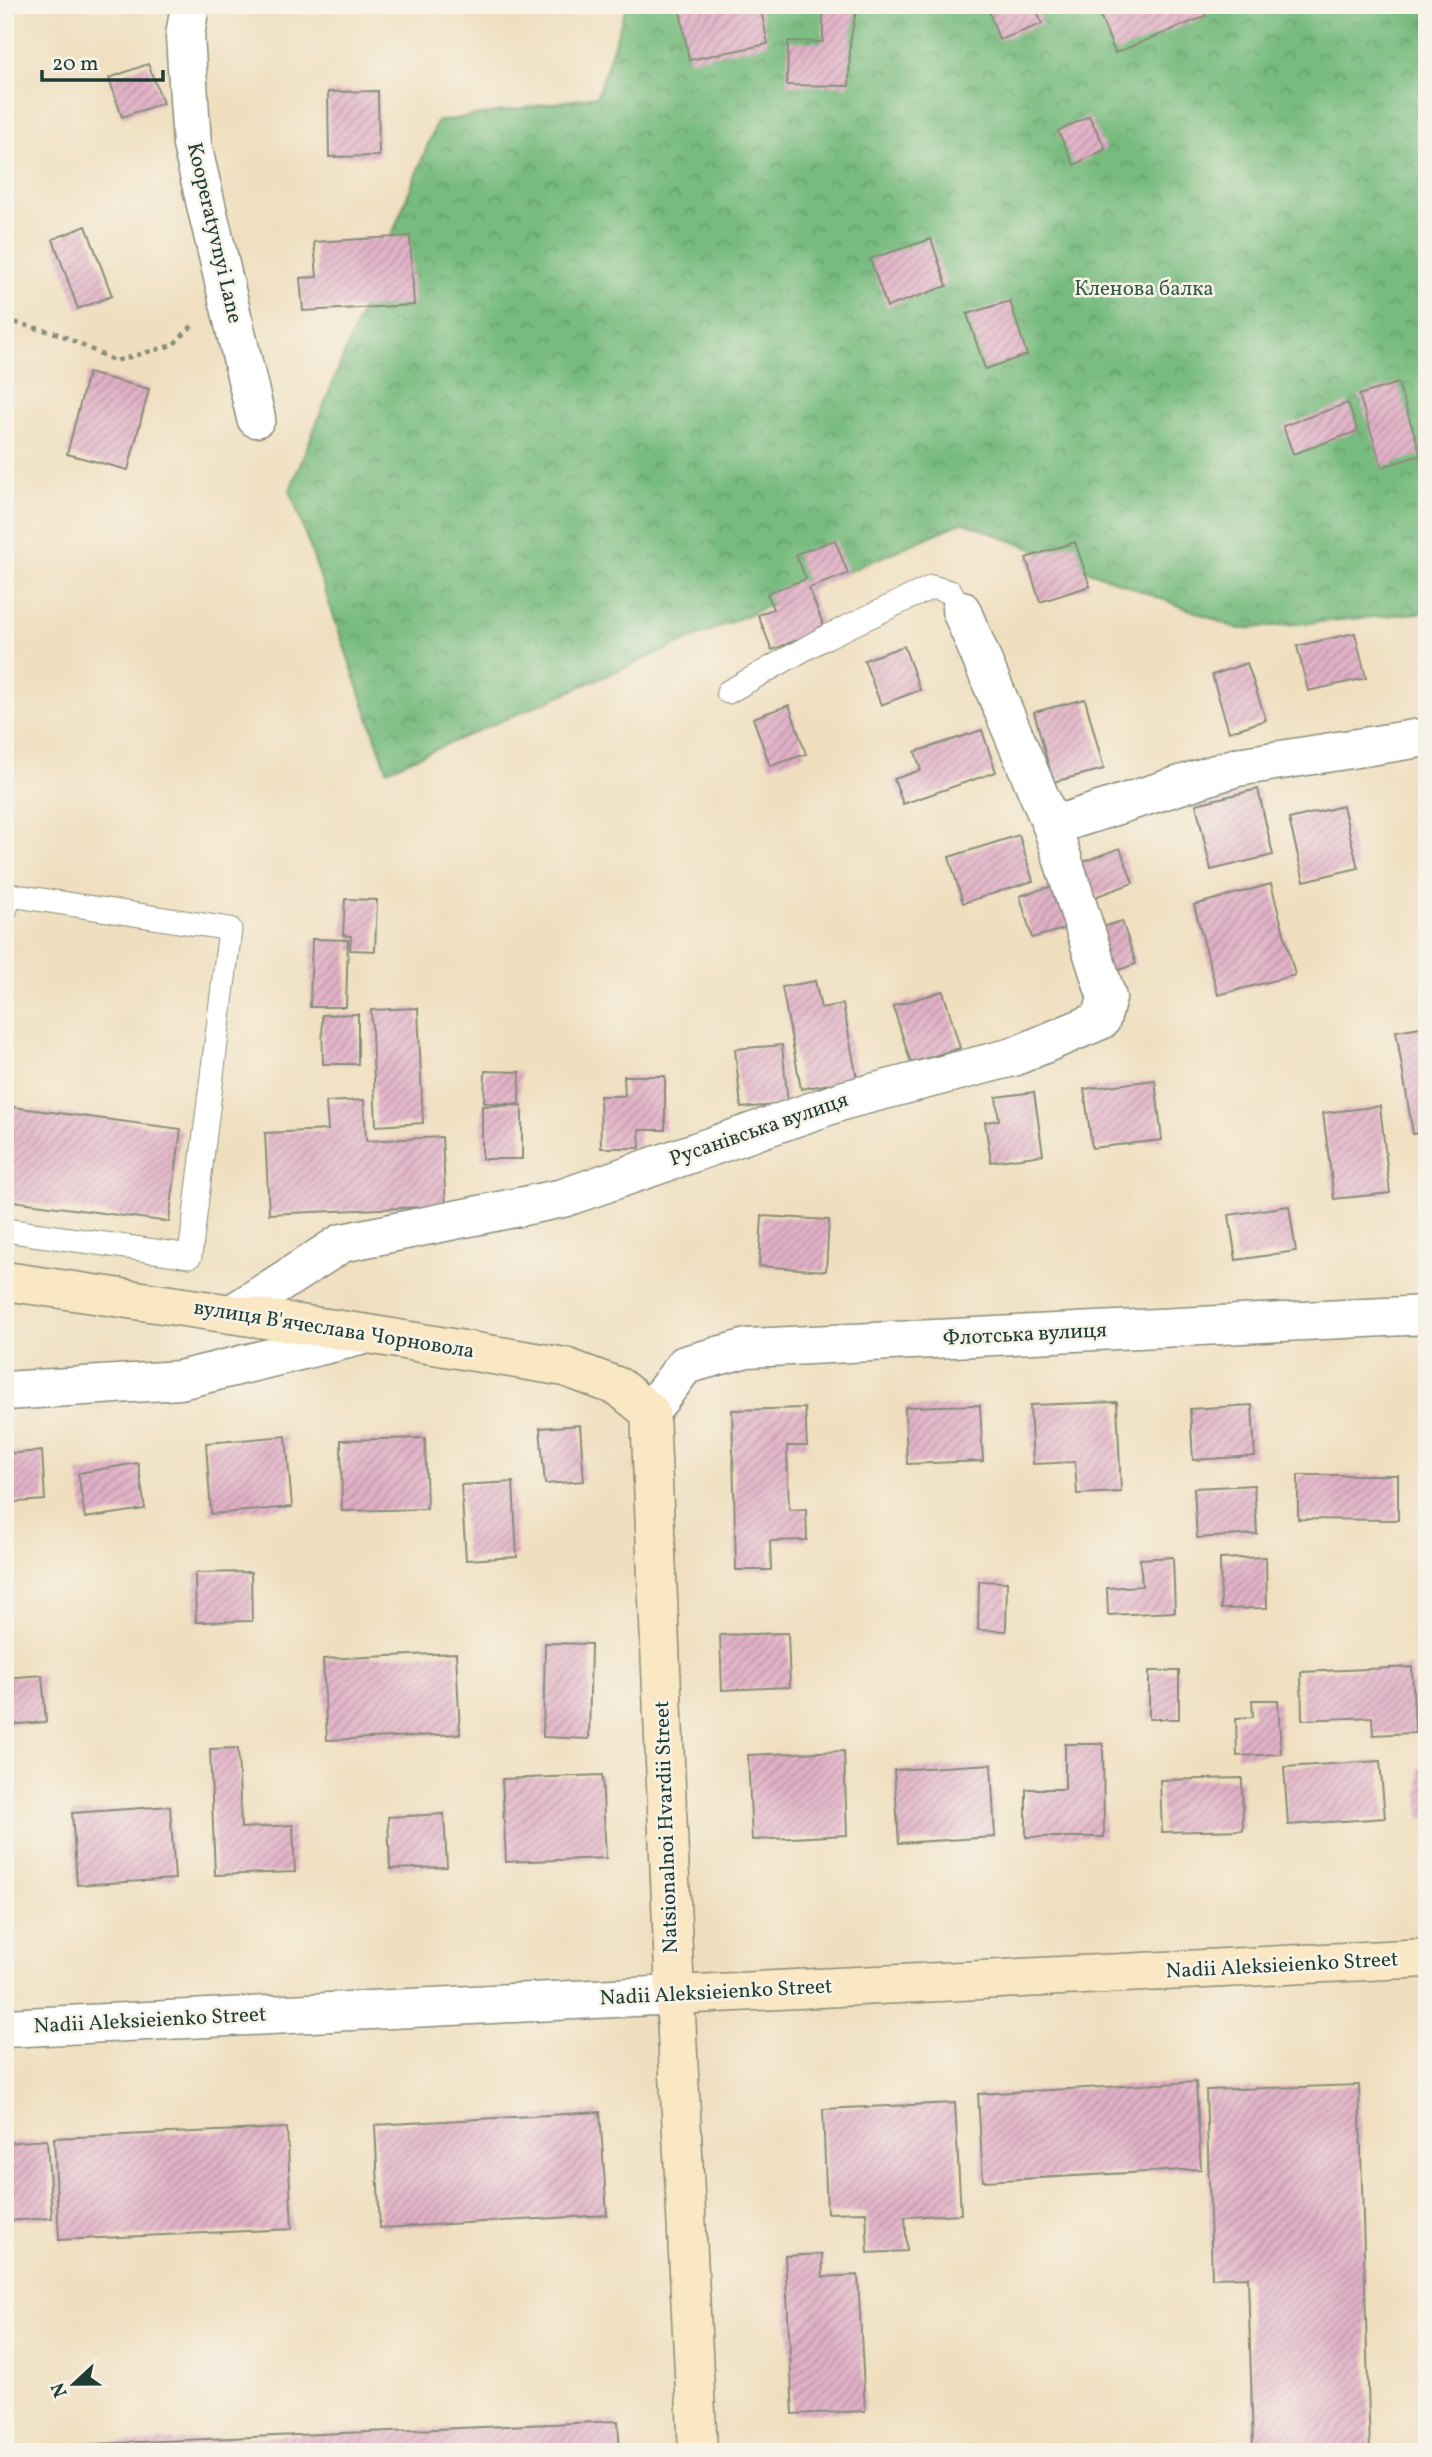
<svg xmlns="http://www.w3.org/2000/svg" width="1432" height="2457" viewBox="0 0 1432 2457" font-family="Vollkorn,serif">
<style>
.forest{fill:url(#forest-crowns);stroke:#4b7c59;stroke-width:2}
.building{fill:url(#building-hatch)}
.lines{fill:none;stroke-linecap:round;stroke-linejoin:round}
.lane-casing{stroke:#888e7a;stroke-width:25}
.street-casing{stroke:#888e7a;stroke-width:41}
.secondary-casing{stroke:#888e7a;stroke-width:41}
.path{stroke:#888e7a;stroke-width:4.5;stroke-dasharray:5 5;stroke-linecap:butt}
.lane{stroke:#fff;stroke-width:23}
.street{stroke:#fff;stroke-width:38}
.secondary{stroke:#fae7c3;stroke-width:38}
.labels{text-anchor:middle;dominant-baseline:central;stroke-width:5;stroke-linejoin:round;paint-order:stroke}
.street-label{font-size:21px;fill:#1f3d34;stroke:#f7f3e8}
.park-label{font-size:21px;fill:#365d47;stroke:#f7f3e8}
</style>
<defs>
<pattern id="forest-crowns" width="20" height="18" patternUnits="userSpaceOnUse" patternTransform="scale(1.75)"><rect width="20" height="18" fill="#77bb7e"/><path d="M2 6a3 3 0 1 1 6 0M12 15a3 3 0 1 1 6 0" fill="none" stroke="#619968"/></pattern>
<pattern id="building-hatch" width="6" height="6" patternUnits="userSpaceOnUse" patternTransform="scale(1.75)"><rect width="6" height="6" fill="#e2b1c7"/><path d="M-1 1l2-2M0 6l6-6M5 7l2-2" fill="none" stroke="#b791a2"/></pattern>
</defs>
<rect width="100%" height="100%" fill="#f7f3e8"/>
<filter id="ink" filterUnits="userSpaceOnUse"><feTurbulence type="fractalNoise" baseFrequency=".0143" numOctaves="2"/><feDisplacementMap in="SourceGraphic" scale="14" xChannelSelector="R" yChannelSelector="G"/><feConvolveMatrix kernelMatrix="1 2 1 2 8 2 1 2 1" color-interpolation-filters="sRGB"/></filter>
<filter id="wash" filterUnits="userSpaceOnUse"><feTurbulence type="fractalNoise" baseFrequency=".00686" numOctaves="4" result="noise"/><feDisplacementMap in="SourceGraphic" scale="28" xChannelSelector="R" yChannelSelector="G"/><feGaussianBlur stdDeviation="1.57" result="paint"/><feColorMatrix in="noise" values="0 0 0 0 0 0 0 0 0 0 0 0 0 0 0 0 0 1.4 0 .05"/><feComposite in="paint" operator="in"/></filter>
<g filter="url(#wash)">
<rect width="100%" height="100%" fill="#f0dfbf"/>
<path class="forest" d="M627,5H1427V612L1239,629L963,522L387,770L290,490L437,122L597,96Z"/>
<g id="blocks">
<path class="building" d="M679,5H760L768,44L689,60Z
M823,5H857L850,43L849,86L787,85L788,41L823,42Z
M987,5H1035L1042,24L999,40Z
M1096,5H1202L1206,16L1115,53Z
M148,64L163,103L122,117L109,78Z
M378,91L379,156L329,157L328,92Z
M1089,116L1106,149L1074,165L1058,131Z
M86,226L112,296L78,309L53,239Z
M410,236L414,305L303,311L300,278L317,277L314,242Z
M931,239L947,286L887,307L870,259Z
M1010,301L1027,355L985,369L967,314Z
M88,373L149,389L128,470L67,454Z
M1398,383L1421,455L1382,467L1359,395Z
M1348,403L1358,431L1293,454L1283,426Z
M835,540L848,574L809,588L825,629L772,650L758,615L773,609L767,593L806,579L796,554Z
M1075,542L1090,586L1040,602L1026,558Z
M1355,633L1366,678L1308,691L1297,646Z
M904,646L920,690L881,705L864,660Z
M1247,663L1266,720L1229,732L1212,675Z
M1085,699L1104,769L1053,782L1034,712Z
M789,705L806,754L770,766L753,718Z
M982,730L996,772L903,804L894,779L921,770L915,752Z
M1258,789L1273,855L1211,870L1196,804Z
M1343,806L1358,868L1304,881L1289,819Z
M1019,835L1033,881L963,903L949,857Z
M1120,848L1133,883L1092,898L1080,863Z
M1059,884L1071,927L1032,938L1020,896Z
M1271,884L1295,975L1218,995L1194,905Z
M345,899L377,900L375,951L350,950L351,936L343,935Z
M1122,921L1136,964L1110,973L1096,929Z
M312,939L348,940L346,1007H310Z
M815,981L821,1008L843,1004L857,1079L801,1089L782,987Z
M943,991L960,1048L911,1063L893,1006Z
M418,1008L423,1123L376,1126L371,1010Z
M358,1014V1064H323L322,1015Z
M1427,1026V1131L1413,1134L1396,1031Z
M782,1045L788,1104L741,1108L735,1049Z
M485,1071L520,1072L519,1104L484,1103Z
M624,1076H665V1130H639L640,1148H601L600,1096H625Z
M1155,1080L1162,1140L1092,1148L1084,1089Z
M1034,1092L1043,1155L991,1162L985,1122L999,1120L996,1097Z
M364,1100L366,1141L442,1137L446,1206L269,1214L265,1133L328,1130L326,1102Z
M522,1105V1159H482V1106Z
M5,1106L181,1129L169,1222L5,1200Z
M1380,1106L1390,1193L1334,1199L1323,1113Z
M1289,1206L1296,1251L1236,1260L1229,1215Z
M762,1216L829,1220L826,1271L759,1266Z
M1117,1402L1121,1492L1077,1494L1075,1462L1033,1464L1030,1405Z
M980,1405L983,1461L907,1464L905,1407Z
M1252,1405L1255,1456L1193,1460L1190,1409Z
M805,1408L807,1446H787L789,1510L806,1509L807,1540L770,1541L771,1570H736L732,1410Z
M580,1425L584,1481L545,1484L540,1428Z
M286,1436L292,1507L211,1514L206,1443Z
M425,1438L427,1509L342,1511L341,1440Z
M42,1451L45,1500L5,1503V1454Z
M138,1463L145,1509L85,1518L78,1473Z
M1298,1475H1398V1520L1298,1519Z
M513,1482L517,1557L466,1560L461,1485Z
M1254,1485L1257,1534L1197,1538L1194,1488Z
M1173,1557L1175,1612L1108,1615L1107,1588L1142,1586L1140,1559Z
M1266,1557L1267,1608L1221,1609L1220,1559Z
M251,1572L252,1621L196,1622L195,1573Z
M979,1581L1007,1582L1006,1631L978,1630Z
M788,1633L790,1687L722,1690L720,1635Z
M545,1643L591,1644L589,1739L543,1737Z
M456,1653L460,1734L327,1740L323,1659Z
M1412,1667L1415,1733L1373,1735L1372,1717L1302,1720L1301,1672Z
M1149,1671H1179V1719H1149Z
M42,1675L46,1722L5,1725V1678Z
M1252,1700H1278L1281,1754L1237,1756L1236,1718L1253,1717Z
M1065,1744H1103L1104,1837H1026V1789H1065Z
M238,1748L241,1828L293,1825L295,1872L215,1875L210,1749Z
M844,1751L847,1835L752,1840L748,1755Z
M1380,1761L1385,1818L1288,1825L1284,1767Z
M991,1764L995,1837L899,1843L894,1770Z
M1427,1768V1818L1420,1819L1419,1769Z
M602,1775L606,1858L506,1862L502,1779Z
M1242,1778L1243,1830L1162,1832L1160,1780Z
M170,1806L175,1879L77,1885L72,1813Z
M444,1814L447,1867L390,1869L388,1817Z
M1196,2082L1201,2169L983,2181L978,2094Z
M1359,2085L1370,2452H1262L1261,2447H1253L1248,2277L1212,2278L1206,2090Z
M955,2103L961,2214L905,2217L907,2251L868,2253L866,2212L827,2213L823,2109Z
M600,2112L607,2215L380,2228L375,2125Z
M287,2128L292,2229L59,2240L54,2138Z
M47,2140L52,2218L5,2221V2143Z
M822,2254L823,2277L858,2275L865,2411L793,2414L785,2256Z
M618,2421L620,2452H51L50,2446Z"/>
</g>
</g>
<g filter="url(#ink)">
<use href="#blocks" fill-opacity="0" stroke="#888e7a" stroke-width="2"/>
<g class="lines">
<g class="lane-casing">
<path id="lane" d="M728,692L826,637L932,587L951,592L961,610
M5,911L10,895L230,929L190,1256L5,1230"/>
</g>
<g class="street-casing">
<path id="street" d="M190,5L185,36L192,145L256,418
M961,610L1052,826
M232,1314L342,1243L563,1198L845,1100L1013,1057L1101,1020L1107,998L1052,826L1237,767L1427,737
M5,1391L180,1380L368,1334
M650,1412L685,1365L747,1348L1427,1315
M5,2028L675,1995"/>
</g>
<g class="secondary-casing">
<path id="secondary" d="M5,1281L368,1334L565,1367L619,1387L650,1412L675,1995L698,2452
M675,1995L1427,1958"/>
</g>
<path class="path" d="M5,320L59,334L115,361L173,345L194,324"/>
<use href="#lane" class="lane"/>
<use href="#street" class="street"/>
<use href="#secondary" class="secondary"/>
</g>
</g>
<g class="labels">
<g class="street-label">
<text transform="translate(214 233) rotate(77)">Kooperatyvnyi Lane</text>
<text transform="translate(759 1130) rotate(-19)">Русанівська вулиця</text>
<text transform="translate(334 1330) rotate(9)">вулиця В'ячеслава Чорновола</text>
<text transform="translate(1025 1335) rotate(-3)">Флотська вулиця</text>
<text transform="translate(667 1827) rotate(-92)">Natsionalnoi Hvardii Street</text>
<text transform="translate(1282 1966) rotate(-3)">Nadii Aleksieienko Street</text>
<text transform="translate(716 1993) rotate(-3)">Nadii Aleksieienko Street</text>
<text transform="translate(150 2021) rotate(-3)">Nadii Aleksieienko Street</text>
</g>
<g class="park-label">
<text x="1144" y="289">Кленова балка</text>
</g>
</g>
<rect width="1432" height="2457" fill="none" stroke="#f7f3e8" stroke-width="28"/>
<g transform="translate(74 2384) rotate(248)" stroke="#f7f3e8" stroke-width="5" paint-order="stroke">
<path d="M0-5L12 26L0 18L-12 26Z" fill="#1f3d34"/>
<text y="-10" font-size="19" font-weight="bold" text-anchor="middle" fill="#1f3d34">N</text>
</g>
<path d="M42 70v10h121v-10" fill="none" stroke="#1f3d34" stroke-width="3.5"/>
<text x="52" y="70" font-size="21" fill="#1f3d34" stroke="#f7f3e8" stroke-width="5" paint-order="stroke">20 m</text>
</svg>
